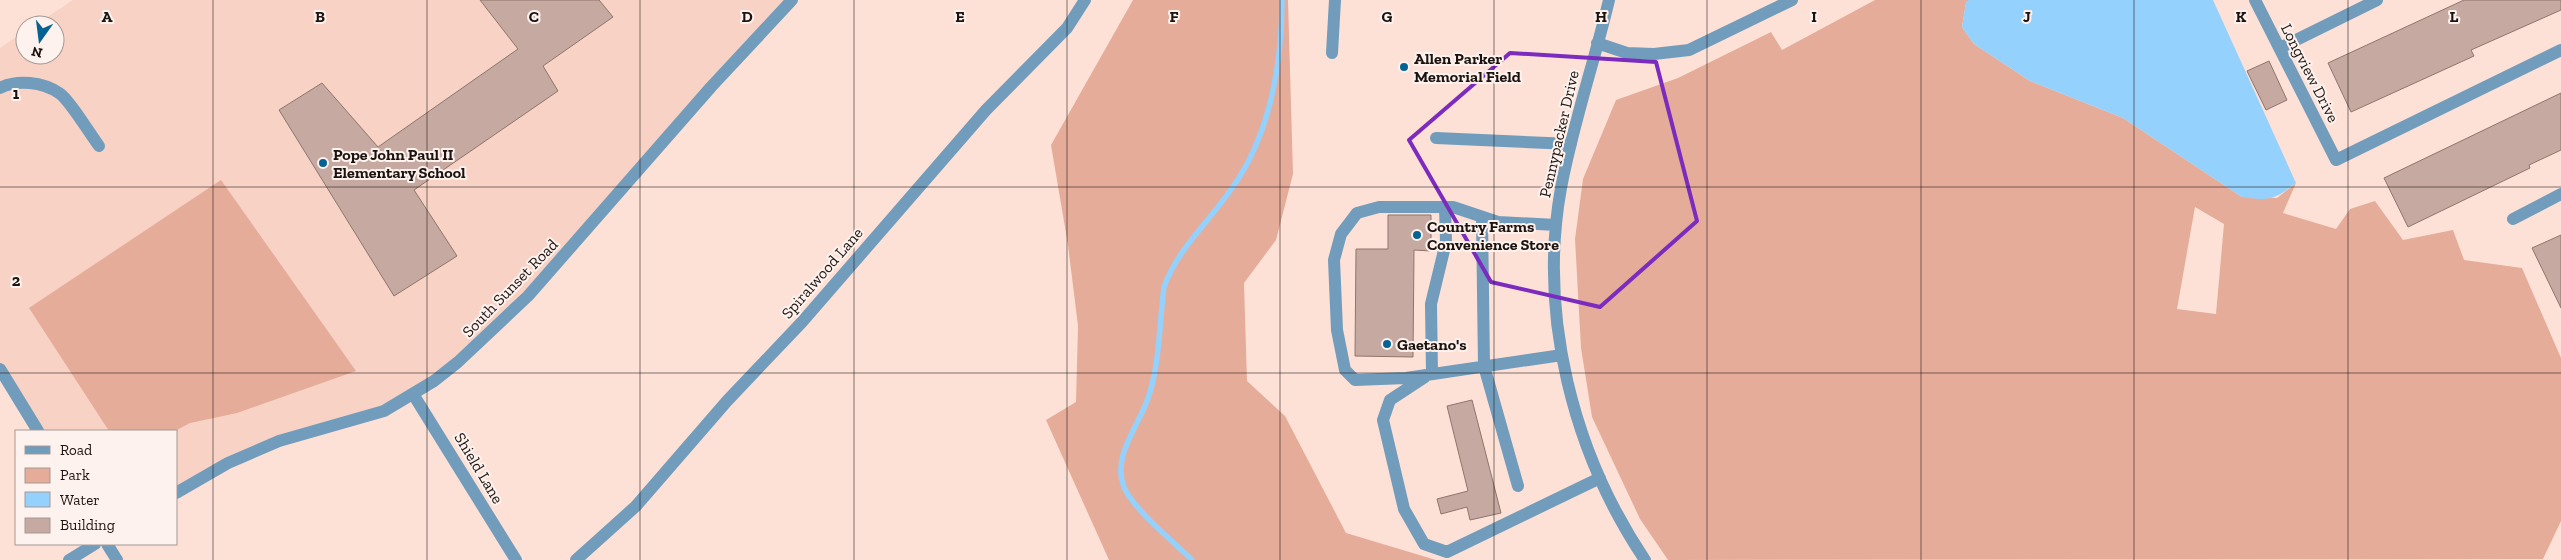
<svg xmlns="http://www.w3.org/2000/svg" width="2561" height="560" viewBox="0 0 2561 560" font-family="'Zilla Slab',serif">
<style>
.built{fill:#f7d2c5}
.green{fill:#e5ac99;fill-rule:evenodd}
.water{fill:#95d1fd}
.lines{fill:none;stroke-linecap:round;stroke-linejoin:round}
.stream{stroke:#95d1fd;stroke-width:5.5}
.building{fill:#c6aaa1;stroke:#8f756c}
.minor{stroke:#719cbc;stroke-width:12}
.marked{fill:none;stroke:#7b2cbf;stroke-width:4;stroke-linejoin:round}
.grid{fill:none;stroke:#1c130f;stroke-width:1;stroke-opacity:0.55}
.poi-dot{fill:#066292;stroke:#fef2ee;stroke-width:2}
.labels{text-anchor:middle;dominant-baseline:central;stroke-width:4;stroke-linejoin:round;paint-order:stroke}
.poi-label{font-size:16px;font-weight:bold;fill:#1c130f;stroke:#fef2ee;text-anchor:start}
.street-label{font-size:16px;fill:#1c130f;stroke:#fef2ee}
.grid-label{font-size:16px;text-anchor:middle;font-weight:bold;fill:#1c130f;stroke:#fef2ee;stroke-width:4;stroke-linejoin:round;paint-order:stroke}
</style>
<rect width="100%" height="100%" fill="#fee1d6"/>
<path class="built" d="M73,0H792L482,342L384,411L279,441L176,493V431H38L0,369V48L25,31V55H55V25H35Z"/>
<path class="green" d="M1133,0H1288L1293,174L1276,240L1244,283L1247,381L1285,416L1346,533L1436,560H1109L1046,420L1076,402L1078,326L1068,245L1051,145Z
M1875,0H1969L1966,3L1962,27L1974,44L2030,81L2123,118L2242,197L2277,198L2296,183L2283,213L2336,229L2350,209L2375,201L2403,240L2453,230L2464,260L2522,268L2561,358V521L2543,559L1668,560L1640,519L1592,417L1581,348L1575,239L1583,179L1616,100L1678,78L1771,32L1782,50ZM2195,207L2224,224L2216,314L2177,309Z
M221,180L356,371L237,413L190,423L175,431H109L29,308Z"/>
<path class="water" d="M1969,0H2213L2296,183C2274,200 2269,201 2242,197L2123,118L2030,81L1974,44L1962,27L1966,2Z"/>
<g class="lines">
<path class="stream" d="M1192,560C1175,543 1132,508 1124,487C1112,457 1137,428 1147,401C1160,366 1159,325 1164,287C1178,248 1209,222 1232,188C1270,135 1282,64 1282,0"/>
</g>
<path class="building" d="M480,0H599L613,17L543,66L558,91L414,190L457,256L394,296L279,110L322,83L378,147L518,49Z
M2464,0H2561V10L2471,50L2474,56L2351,112L2328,63Z
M2269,61L2287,100L2266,110L2247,71Z
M2561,93V150L2529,165L2530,168L2408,227L2384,178Z
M1388,215H1431V251L1414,250L1413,357L1355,356L1356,249H1388Z
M2561,235V308L2532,248Z
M1472,400L1501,513L1470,520L1467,507L1441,514L1437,499L1468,491L1447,406Z"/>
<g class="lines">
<path class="minor" d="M1609,0C1594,63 1573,124 1561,188C1538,315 1573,453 1645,560
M2255,0L2336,160L2561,50
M1597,43L1627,53L1654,54L1689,50L1792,0
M2280,48L2377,0
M1332,53L1335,0
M0,88C17,79 43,82 59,93C69,99 90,134 99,146
M1436,138L1571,144
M1482,217L1484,366L1518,486
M2513,219L2561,194
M1556,225L1498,222L1453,207H1379L1357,213L1341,234L1334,260L1337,330L1345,370L1355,380L1406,378L1562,355
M0,369L38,431
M1432,374L1431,304L1446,242L1445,207
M1425,377L1390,400L1383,420L1404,509L1424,544L1447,552L1600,478
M413,394L516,560
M176,493L228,463L279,441L384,411L434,381L458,362L528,296L711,87L792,0
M107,544L117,560
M69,560L95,544
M576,560L636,506L727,401L802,322L986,110L1067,28L1085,0"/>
</g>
<path class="marked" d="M1510,53L1656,62L1697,221L1600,307L1491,282L1409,140Z"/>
<path class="grid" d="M213,0V560M427,0V560M640,0V560M854,0V560M1067,0V560M1280,0V560M1494,0V560M1707,0V560M1921,0V560M2134,0V560M2348,0V560M0,187H2561M0,373H2561"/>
<g class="poi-dot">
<circle cx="1404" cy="67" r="5"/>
<circle cx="323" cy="163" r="5"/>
<circle cx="1417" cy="235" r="5"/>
<circle cx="1387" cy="344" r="5"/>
</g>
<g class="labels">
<g class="poi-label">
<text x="1414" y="58">Allen Parker<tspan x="1414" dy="18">Memorial Field</tspan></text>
<text x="333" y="154">Pope John Paul II<tspan x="333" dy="18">Elementary School</tspan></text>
<text x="1427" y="226">Country Farms<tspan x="1427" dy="18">Convenience Store</tspan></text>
<text x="1397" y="344">Gaetano's</text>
</g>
<g class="street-label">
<text transform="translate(2310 73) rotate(63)">Longview Drive</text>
<text transform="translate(1559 134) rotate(-77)">Pennypacker Drive</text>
<text transform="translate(822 273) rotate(-49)">Spiralwood Lane</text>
<text transform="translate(510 288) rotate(-46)">South Sunset Road</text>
<text transform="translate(479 468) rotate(59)">Shield Lane</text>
</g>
</g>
<g class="grid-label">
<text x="107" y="22">A</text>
<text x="320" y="22">B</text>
<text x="534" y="22">C</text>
<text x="747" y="22">D</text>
<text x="960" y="22">E</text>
<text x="1174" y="22">F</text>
<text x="1387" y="22">G</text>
<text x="1601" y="22">H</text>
<text x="1814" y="22">I</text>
<text x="2027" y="22">J</text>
<text x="2241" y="22">K</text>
<text x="2454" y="22">L</text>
<text x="16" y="99">1</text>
<text x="16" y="286">2</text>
</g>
<rect x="15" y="430" width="162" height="115" fill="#fef2ee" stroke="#a49995"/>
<rect x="25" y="446" width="25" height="8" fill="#719cbc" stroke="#a49995"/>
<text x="60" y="455" font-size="15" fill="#1c130f">Road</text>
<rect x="25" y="468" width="25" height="15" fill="#e5ac99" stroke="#a49995"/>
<text x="60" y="480" font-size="15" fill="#1c130f">Park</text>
<rect x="25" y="492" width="25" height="15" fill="#95d1fd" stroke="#a49995"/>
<text x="60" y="505" font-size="15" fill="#1c130f">Water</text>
<rect x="25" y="518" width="25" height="15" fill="#c6aaa1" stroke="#a49995"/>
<text x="60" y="530" font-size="15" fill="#1c130f">Building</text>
<g transform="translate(40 40) rotate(194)"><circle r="24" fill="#fef2ee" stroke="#a49995"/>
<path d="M0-4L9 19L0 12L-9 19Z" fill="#066292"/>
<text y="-8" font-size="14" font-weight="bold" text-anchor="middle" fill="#1c130f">N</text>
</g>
</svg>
